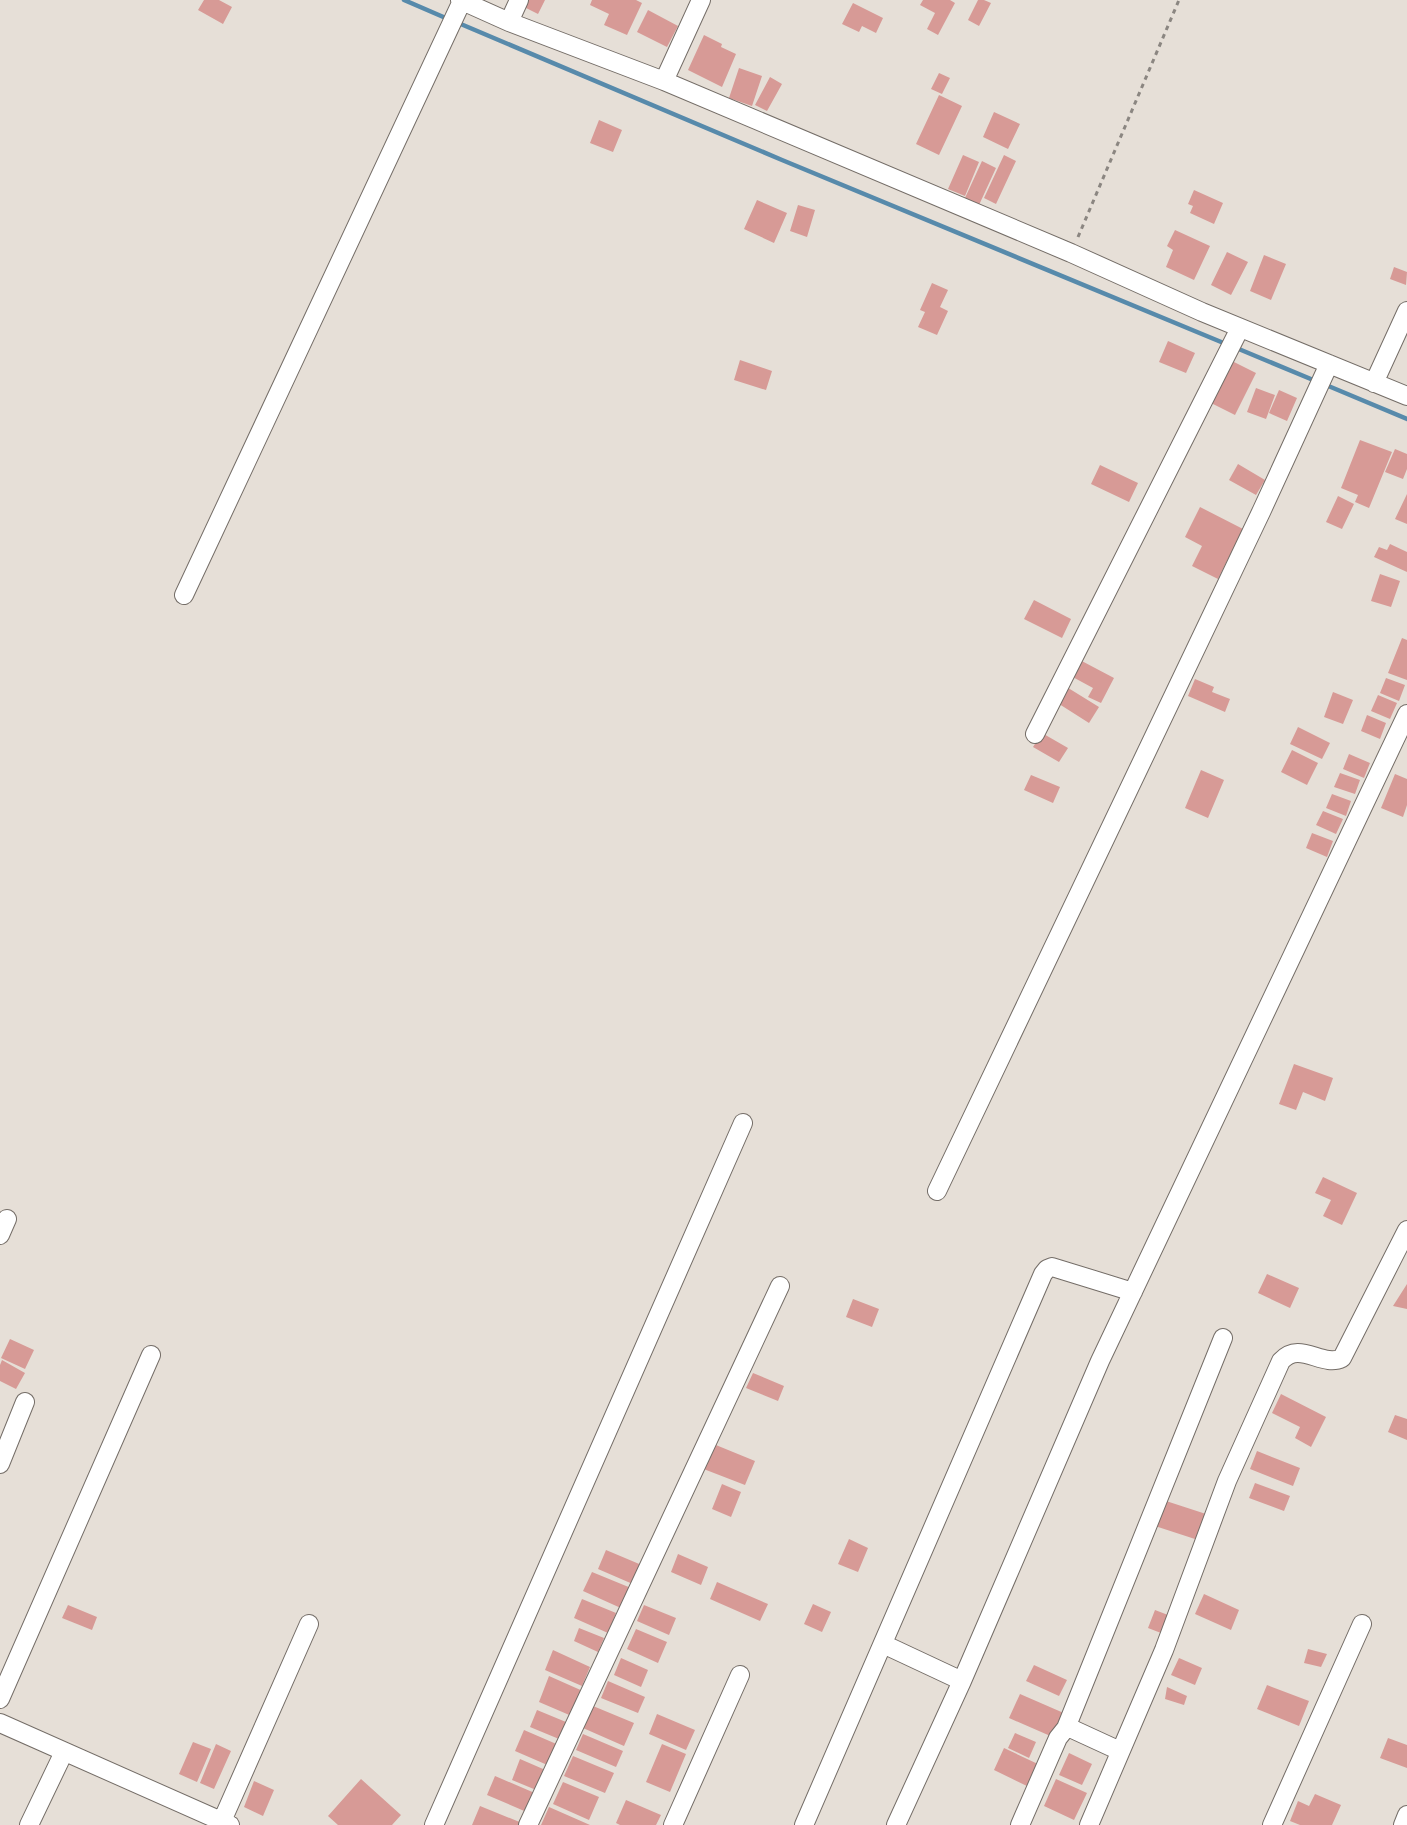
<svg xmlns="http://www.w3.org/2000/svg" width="1407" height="1825" viewBox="0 0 1407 1825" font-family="Signika,sans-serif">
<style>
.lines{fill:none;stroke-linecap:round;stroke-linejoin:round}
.stream{stroke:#578aab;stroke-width:4.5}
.building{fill:#d79a96}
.minor-casing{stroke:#746d67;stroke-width:20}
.path{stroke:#8b8681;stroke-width:3;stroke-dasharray:4.5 4.5;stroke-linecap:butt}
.minor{stroke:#fff;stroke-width:18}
</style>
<rect width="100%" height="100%" fill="#e6dfd7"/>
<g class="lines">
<path class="stream" d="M404,0L448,19
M456,22L782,160L1226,344
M1234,347L1318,382
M1326,385L1407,419"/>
</g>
<path class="building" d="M204,0H219L232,7L223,24L198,10Z
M527,0H545L538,14L524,7Z
M592,0H636L642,3L627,35L604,25L609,14L590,5Z
M923,0H950L955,3L938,35L927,29L935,13L920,5Z
M978,0H984L991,3L979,26L968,20Z
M853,3L883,18L876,33L862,26L859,32L842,24Z
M648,10L678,26L667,47L637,32Z
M704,35L722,44L721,47L736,54L722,87L688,70Z
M739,68L762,76L752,106L729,98Z
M939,73L950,78L942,94L931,89Z
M770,77L782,84L767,111L755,105Z
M939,95L962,106L939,155L916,144Z
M994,112L1020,124L1008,149L983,137Z
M599,120L622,130L613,152L590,143Z
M963,155L979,162L965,196L948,189Z
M1004,155L1016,161L996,204L984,198Z
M982,161L996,168L979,205L965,198Z
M1194,190L1223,203L1214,224L1190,213L1193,206L1188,204Z
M757,200L787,213L774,243L744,229Z
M798,205L815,210L807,237L790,231Z
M1175,230L1210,246L1194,280L1166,267L1173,250L1167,246Z
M1227,252L1248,262L1231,295L1211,285Z
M1264,255L1286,264L1271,300L1250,291Z
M1394,267L1407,272L1406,285L1390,279Z
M932,283L948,290L940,307L948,311L937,335L918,327L925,312L920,310Z
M1168,341L1195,353L1186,373L1159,362Z
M740,360L772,371L766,390L734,380Z
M1232,361L1256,373L1235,415L1211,403Z
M1256,388L1275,395L1266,419L1247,412Z
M1279,390L1297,398L1287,421L1269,413Z
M1360,440L1392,452L1369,508L1355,502L1358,495L1341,488Z
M1395,449L1407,454V469L1403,479L1385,472Z
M1238,464L1265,480L1256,495L1229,480Z
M1100,465L1138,483L1129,502L1091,484Z
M1407,494V524L1395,519Z
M1338,496L1354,504L1342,529L1326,522Z
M1200,507L1243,529L1218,579L1192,566L1202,546L1185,537Z
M1390,544L1407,552V572L1374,557L1379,547L1387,550Z
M1380,574L1400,581L1391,607L1371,601Z
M1034,600L1071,619L1062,638L1024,619Z
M1402,638L1407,640V680L1388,673Z
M1078,659L1114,678L1101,703L1088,697L1093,688L1069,675Z
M1386,678L1405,685L1399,701L1380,693Z
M1195,679L1214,687L1212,692L1230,699L1225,712L1188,696Z
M1065,686L1099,707L1089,723L1056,702Z
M1333,692L1353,700L1343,724L1324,717Z
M1378,695L1397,703L1390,719L1371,711Z
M1367,715L1386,723L1380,739L1361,731Z
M1298,727L1330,743L1322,759L1290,744Z
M1042,733L1068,748L1059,762L1033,747Z
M1292,750L1318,763L1307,785L1281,772Z
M1349,754L1370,763L1364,778L1343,769Z
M1201,770L1224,780L1208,818L1185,808Z
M1340,773L1360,780L1355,794L1334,787Z
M1395,774L1407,779V805L1403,817L1381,808Z
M1031,775L1060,787L1053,803L1024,790Z
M1332,794L1351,801L1346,816L1326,808Z
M1323,811L1343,819L1336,834L1316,825Z
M1312,833L1333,841L1327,857L1306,848Z
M1294,1064L1333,1078L1325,1101L1303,1092L1296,1110L1279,1104Z
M1323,1177L1357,1193L1342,1225L1323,1216L1331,1200L1315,1193Z
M1267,1274L1299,1288L1290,1308L1258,1293Z
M1407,1284V1309L1393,1306Z
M853,1299L879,1309L872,1327L846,1317Z
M10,1339L34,1350L25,1369L1,1358Z
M2,1360L25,1373L16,1389L0,1381V1365Z
M753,1373L784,1386L778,1401L746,1388Z
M1281,1394L1326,1417L1311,1447L1295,1438L1300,1427L1272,1413Z
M1395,1415L1407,1419V1440L1388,1432Z
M711,1443L755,1461L745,1485L701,1468Z
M1257,1451L1300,1468L1293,1486L1250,1469Z
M1255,1483L1290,1496L1284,1511L1249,1498Z
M722,1484L741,1492L731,1517L712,1509Z
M1163,1500L1206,1514L1198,1540L1155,1526Z
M849,1539L868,1548L858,1572L838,1564Z
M606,1550L644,1566L635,1585L598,1569Z
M678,1554L708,1567L701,1585L671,1572Z
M592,1572L631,1588L623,1609L583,1591Z
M717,1582L768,1604L760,1621L710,1599Z
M1204,1594L1239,1610L1231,1630L1195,1614Z
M582,1599L616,1613L608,1633L574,1618Z
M813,1604L831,1612L822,1632L804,1624Z
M68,1605L97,1617L92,1630L62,1618Z
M644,1605L676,1618L669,1635L637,1621Z
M1155,1610L1168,1615L1161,1633L1148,1628Z
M579,1628L604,1638L598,1652L574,1641Z
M636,1629L667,1642L658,1663L627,1649Z
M1308,1649L1327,1654L1321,1667L1304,1663Z
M553,1650L590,1667L582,1686L545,1670Z
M621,1658L648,1670L641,1687L614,1675Z
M1179,1658L1202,1668L1195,1685L1171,1675Z
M1034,1665L1067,1680L1059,1696L1026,1681Z
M549,1676L585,1692L574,1717L539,1702Z
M608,1681L645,1697L638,1713L601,1698Z
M1267,1685L1309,1701L1299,1726L1257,1709Z
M1167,1687L1187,1696L1184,1705L1165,1699Z
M1020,1694L1066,1714L1055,1738L1009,1718Z
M593,1706L634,1723L624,1746L583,1728Z
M537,1710L566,1722L559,1739L530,1727Z
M657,1714L695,1730L686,1750L649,1734Z
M524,1730L561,1746L552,1767L515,1751Z
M1015,1733L1036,1742L1029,1758L1008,1748Z
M583,1734L623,1751L616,1767L576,1750Z
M1388,1738L1407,1745V1768L1380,1758Z
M193,1742L211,1749L197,1782L179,1774Z
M216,1744L231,1751L214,1789L200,1783Z
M662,1744L686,1754L670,1792L646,1782Z
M1004,1748L1040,1765L1029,1787L994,1770Z
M1069,1753L1092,1764L1082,1785L1059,1775Z
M573,1756L614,1773L605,1793L564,1776Z
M520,1759L550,1772L541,1792L512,1780Z
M495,1776L537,1794L529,1813L487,1795Z
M361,1779L401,1815L392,1825H338L328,1816Z
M1056,1779L1087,1793L1074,1820L1044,1806Z
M254,1781L274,1790L263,1816L244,1807Z
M563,1782L599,1797L589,1820L553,1804Z
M1315,1794L1341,1805L1332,1825H1300L1290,1821L1298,1801L1309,1806Z
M626,1800L661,1815L656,1825H620L616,1823Z
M480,1806L522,1823L521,1825H472Z
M549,1807L590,1825H541Z"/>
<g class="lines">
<g class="minor-casing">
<path id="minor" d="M460,0L509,22L664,81L1071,253L1202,312L1407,396
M509,22L519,0
M664,81L701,0
M1374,383L1407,311
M184,595L462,1
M1035,734L1240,328
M937,1191L1262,510L1329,364
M0,1235L7,1219
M0,1464L25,1402
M883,1644L962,1681
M0,1699L151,1355
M0,1723L230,1825
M1066,1728L1223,1338
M222,1821L309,1624
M29,1825L64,1752
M434,1825L743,1123
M528,1825L780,1286
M673,1825L740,1675
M804,1825L1043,1274L1047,1269L1052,1267L1133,1292
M896,1825L962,1681L1100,1361L1407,714
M1020,1825L1058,1738L1066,1728H1070L1120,1751
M1089,1825L1164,1650L1227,1481L1281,1361C1300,1340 1322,1368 1342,1358L1407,1230
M1272,1825L1362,1624
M1403,1825L1407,1815"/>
</g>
<path class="path" d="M1078,237L1179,0"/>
<use href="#minor" class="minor"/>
</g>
</svg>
